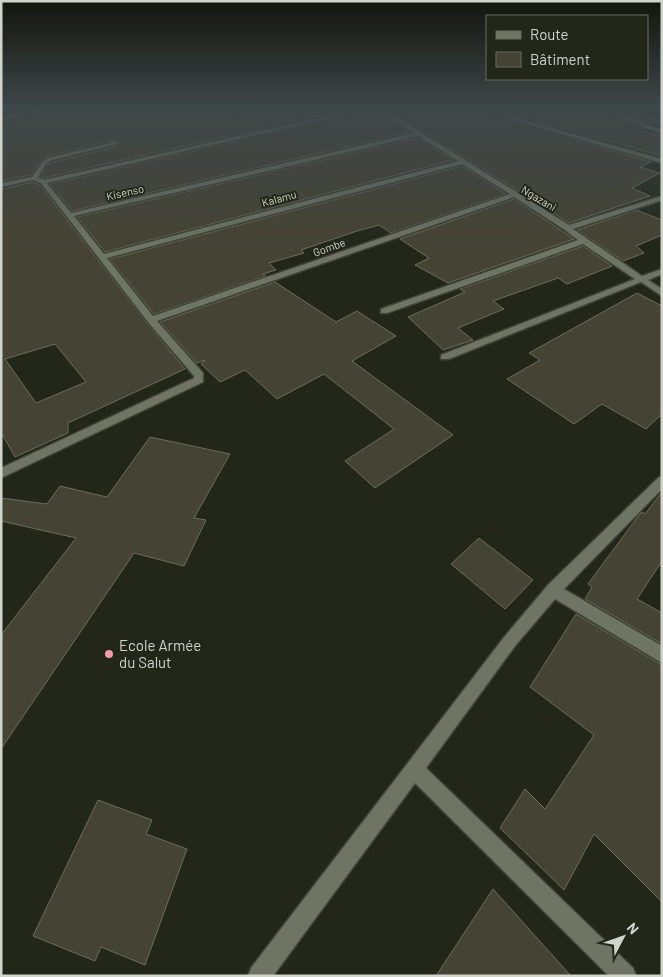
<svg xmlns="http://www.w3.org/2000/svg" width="663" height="977" viewBox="0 0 663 977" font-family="Barlow,sans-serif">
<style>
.building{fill:#454334;stroke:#6e6c5b;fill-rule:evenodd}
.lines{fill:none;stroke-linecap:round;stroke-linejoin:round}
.minor-casing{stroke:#3f4338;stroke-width:3}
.minor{fill:#6e7565;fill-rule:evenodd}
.poi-dot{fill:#f29aae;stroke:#22271a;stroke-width:2}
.labels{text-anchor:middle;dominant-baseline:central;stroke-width:4;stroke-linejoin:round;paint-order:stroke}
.far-street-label{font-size:11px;fill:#d0d4cb;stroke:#22271a}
.near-poi-label{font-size:15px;fill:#d0d4cb;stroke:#22271a;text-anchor:start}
</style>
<rect width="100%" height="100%" fill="#22271a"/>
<path class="building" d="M58,108H236L227,112L233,117L255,108H352L44,178L41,176L47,165L53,162L118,146L120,143L116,139L48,156L40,161L31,175L1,181V122Z
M386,108H469L651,162L640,167L660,173L632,188L650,196L569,223Z
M489,108H592L642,128L638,130L662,136V156Z
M609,108H623L662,121L652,124Z
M375,109L409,132L72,211L50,184Z
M418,138L453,160L105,252L77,217Z
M462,166L506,194L391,233L379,225L357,231L301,250L304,253L269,263L276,270L263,274L266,276L154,314L110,259Z
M33,182L40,185L147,323L185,369L68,423V433L15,457L1,432V189ZM55,344L86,382L36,403L5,359Z
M514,199L574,239L448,283L415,265L429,258L400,239Z
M636,210L662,220V235L636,246L644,253L623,261L577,230Z
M583,246L612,266L567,284L558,278L493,301L504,309L458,328L473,340L443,350L408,317L465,292L460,289Z
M275,282L336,322L357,311L396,336L352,361L453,435L375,488L345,461L394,429L324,374L277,399L245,370L220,382L201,364L205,360L197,363L160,322Z
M637,293L662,306V414L646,429L602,404L574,424L507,379L540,360L529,353Z
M150,437L230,454L194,518L206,520L184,566L134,553L1,749V635L76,538L1,521V498L47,504L60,486L107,497Z
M662,492V561L637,599L662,613V644L585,599L592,587L588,584L639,515L642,512L645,514Z
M479,538L533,580L505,609L451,564Z
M576,614L662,665V902L594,834L564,890L500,828L525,789L545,809L594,735L530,687Z
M98,800L152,820L146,834L187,849L145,965L101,947L95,961L33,936Z
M493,889L571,976H436Z"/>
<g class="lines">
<g class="minor-casing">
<path id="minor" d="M43,108H56L1,120V116Z
M243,108H253L232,115L229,113Z
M362,108H373L47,183L71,213L414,133L376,108H382L569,225L662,196V200L573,229L642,276L662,269V274L648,280L662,289V296L641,282L449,359H441V355L635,279L583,244L387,313H381V309L578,240L565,230L514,197L157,321L203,373V382L1,478V468L194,378V376L148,322L41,183L33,180L1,187V183L32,177L42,162L48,158L116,141L118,144L52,160L46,164L38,177L44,180ZM418,136L458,161L104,254L74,216ZM462,164L510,194L153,316L107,258Z
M471,108H480L662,159V163Z
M594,108H602L662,130V134Z
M662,476V489L564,589L662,646V663L555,599L515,646L426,768L633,968L636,976H609L415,783L273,976H248L251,968L505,636L548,585L658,478Z"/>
</g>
<use href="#minor" class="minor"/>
</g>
<linearGradient id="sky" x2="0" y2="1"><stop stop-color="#13150e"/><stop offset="0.44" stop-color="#3e4749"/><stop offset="1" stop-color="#3e4749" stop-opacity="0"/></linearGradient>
<rect width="663" height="245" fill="url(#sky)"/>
<circle class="poi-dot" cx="109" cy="654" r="5"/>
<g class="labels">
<g class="far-street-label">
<text transform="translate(125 192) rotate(-13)">Kisenso</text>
<text transform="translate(279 198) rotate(-15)">Kalamu</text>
<text transform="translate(539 198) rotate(31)">Ngazani</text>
<text transform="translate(329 247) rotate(-20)">Gombe</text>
</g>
<g class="near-poi-label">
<text x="119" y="645">Ecole Armée<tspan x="119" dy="17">du Salut</tspan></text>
</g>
</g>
<rect width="663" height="977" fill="none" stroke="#d0d4cb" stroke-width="5"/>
<rect x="486" y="15" width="162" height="65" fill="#22271a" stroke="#686c61"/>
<rect x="496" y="31" width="25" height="8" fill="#6e7565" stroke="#686c61"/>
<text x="530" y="40" font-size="15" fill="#d0d4cb">Route</text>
<rect x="496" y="52" width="25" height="15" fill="#454334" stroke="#686c61"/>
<text x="530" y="65" font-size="15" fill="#d0d4cb">Bâtiment</text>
<g transform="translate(623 937) rotate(49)" stroke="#22271a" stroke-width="4" paint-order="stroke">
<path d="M0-4L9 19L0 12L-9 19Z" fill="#d0d4cb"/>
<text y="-8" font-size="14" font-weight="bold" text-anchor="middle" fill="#d0d4cb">N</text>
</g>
</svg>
